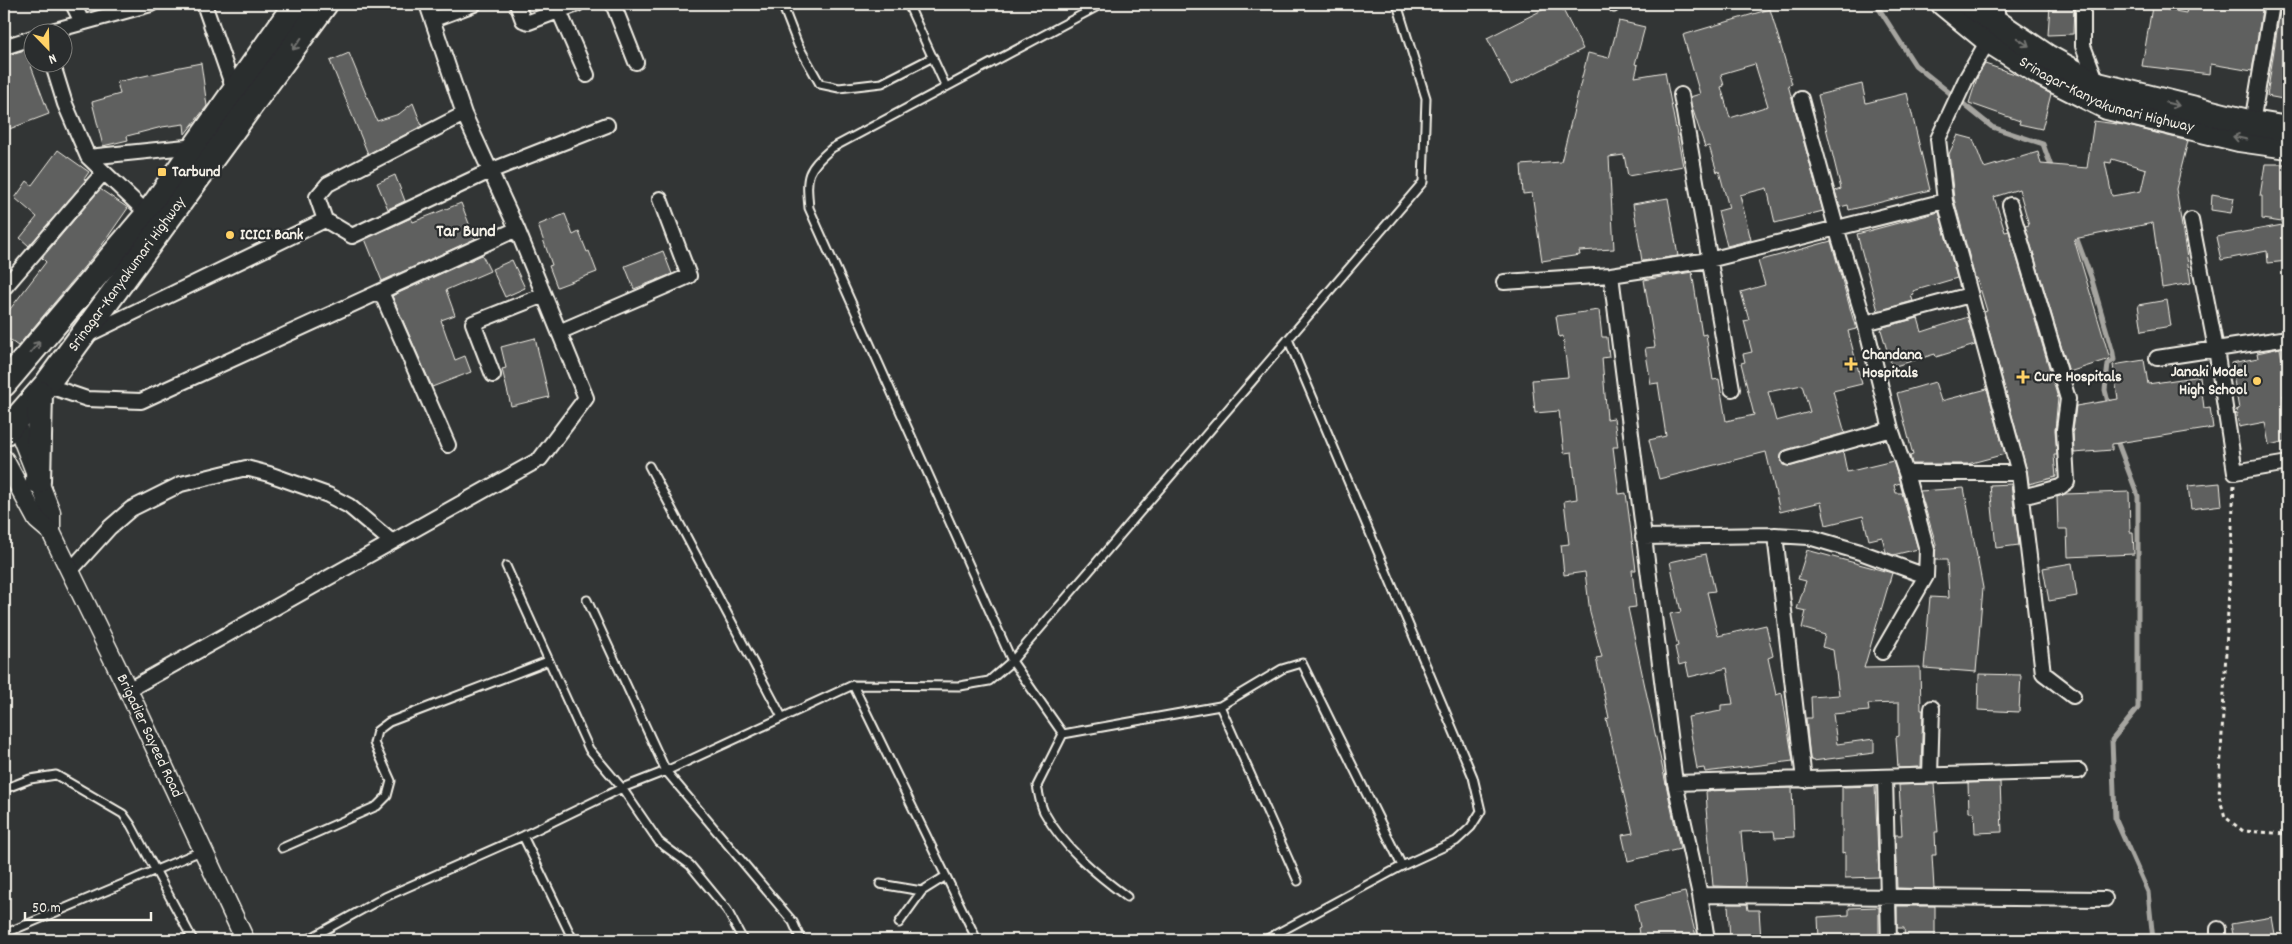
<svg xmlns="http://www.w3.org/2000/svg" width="2292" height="944" viewBox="0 0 2292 944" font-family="Dekko,sans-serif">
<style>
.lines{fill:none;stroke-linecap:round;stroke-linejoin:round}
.stream{stroke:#a6a5a0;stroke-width:5}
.building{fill:#5f605f;stroke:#f4f1e8;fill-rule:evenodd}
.service-casing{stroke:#f4f1e8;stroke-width:11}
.minor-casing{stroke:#f4f1e8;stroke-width:18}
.tertiary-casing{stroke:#f4f1e8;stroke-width:21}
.trunk-casing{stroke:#f4f1e8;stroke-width:28}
.path{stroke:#f4f1e8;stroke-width:3;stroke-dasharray:4 4;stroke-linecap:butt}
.service{stroke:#2a2d2e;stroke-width:7}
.minor{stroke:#2a2d2e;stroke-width:14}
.tertiary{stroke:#2a2d2e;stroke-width:18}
.trunk{stroke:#2a2d2e;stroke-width:24}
.oneway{stroke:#71726f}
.poi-dot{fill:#ffd166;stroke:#2a2d2e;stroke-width:2}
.labels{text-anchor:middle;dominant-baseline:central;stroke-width:4.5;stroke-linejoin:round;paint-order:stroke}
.street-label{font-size:16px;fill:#f4f1e8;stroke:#2a2d2e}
.poi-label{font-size:16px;font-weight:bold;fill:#f4f1e8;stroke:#2a2d2e;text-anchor:start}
.neighbourhood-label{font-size:18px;font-weight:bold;fill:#f4f1e8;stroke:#2a2d2e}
</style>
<rect width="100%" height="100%" fill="#323535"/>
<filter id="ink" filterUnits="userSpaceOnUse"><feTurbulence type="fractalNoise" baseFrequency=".02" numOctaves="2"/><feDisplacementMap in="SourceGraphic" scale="10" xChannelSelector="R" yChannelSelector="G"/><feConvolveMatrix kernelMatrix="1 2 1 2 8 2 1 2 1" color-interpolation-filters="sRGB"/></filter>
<g filter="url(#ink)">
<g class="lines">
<path class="stream" d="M1876,4L1915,65L1992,127L2043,144L2052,169
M2075,234L2091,277L2113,353L2114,360L2108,364L2105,390L2109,406
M2116,438L2138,496V708L2112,740L2115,818L2148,892L2153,940"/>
</g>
<path class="building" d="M1554,4H1560L1583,49L1511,85L1487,38Z
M2050,4H2074L2073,34L2048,35Z
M2188,4H2214L2233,7L2234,4H2263L2252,71L2211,64L2210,74L2142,66L2152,7L2186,13Z
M2281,4H2288V100L2267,96Z
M1770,9L1792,84L1788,85L1823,211L1775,223L1767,188L1740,195L1751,240L1727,246L1718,211L1729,208L1719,171L1717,172L1709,146L1705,147L1691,104L1690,97L1700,94L1683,35ZM1755,64L1768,106L1730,118L1721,87L1724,86L1721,74Z
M1619,21L1645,27L1635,64L1638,65L1635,77L1665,72L1683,166L1628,176L1624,155L1609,157L1614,249L1579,251L1580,255L1542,261L1532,193L1523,194L1521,165L1561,162L1588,53L1609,58Z
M25,50L49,114L4,131V56Z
M349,53L377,121L399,114L413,103L422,126L368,154L330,61Z
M201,63L207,106L185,134L184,124L162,127L127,136L128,140L103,146L92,102L120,94L117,82L175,69V68Z
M1985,64L2018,75L2051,94L2042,129L2019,124L2020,121L1969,103L1978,75Z
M1862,84L1866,103L1907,93L1930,190L1849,210L1848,205L1840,207L1835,191L1841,189L1818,95Z
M2094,121L2124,125L2188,141L2176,189L2191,283L2162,288L2153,223L2074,239L2110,359L2069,372L2025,226L2029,225L2019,189L1994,197L2005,232L2009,231L2058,398L2055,430L2057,455H2054L2056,477L2029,484L2027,471L1984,312L1987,311L1977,278H1975L1954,199L1949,154L1958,135L1973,139L1984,168L2038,152L2041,164L2087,168ZM2112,159L2146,169L2141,191L2112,196L2105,162L2111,163Z
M58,150L89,172L84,179L86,180L29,246L20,238L37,217L15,198L27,181L32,185Z
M2265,164H2285V199H2288V223L2262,219V196H2260Z
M395,175L405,201L388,209L377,183Z
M100,189L128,208L100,248L18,346L4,336V317L46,262L42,258Z
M2212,194L2234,198L2231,213L2211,210Z
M1668,198L1678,256L1642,261L1633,204Z
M461,203L475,239L382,281L365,239L411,218L413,222Z
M1939,212L1957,278L1913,291L1914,294L1911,295L1913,301L1878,311L1857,234Z
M565,214L573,235L579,232L587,252L589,251L597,272L557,287L549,266L552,265L538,225Z
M2288,224V261L2268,263L2267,251L2221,260L2216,237Z
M1831,241L1856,329L1848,331L1862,384L1833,391L1845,433L1786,450L1782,452L1781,460L1783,465L1791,466L1843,452L1847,472L1893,461L1900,483L1894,485L1896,493H1902L1918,549L1893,555L1886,552L1882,537L1869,540L1863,516L1826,525L1821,502L1780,512L1766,452L1659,479L1649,440L1666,436L1658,383L1651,384L1645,348L1655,347L1644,280L1692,272L1702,335L1706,334L1713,380L1719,379L1726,421L1754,415L1741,363L1745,362L1743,354L1752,352L1744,321L1749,320L1741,292L1765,285L1758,261ZM1802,385L1810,412L1776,421L1768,392Z
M663,251L672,274L634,289L625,266Z
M482,255L490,271L446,290L455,315L441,320L455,360L465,356L471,372L432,387L392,296Z
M512,260L525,288L505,297L492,269Z
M2167,300L2171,326L2142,331L2138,305Z
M1599,310L1602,337H1607L1609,357L1602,358L1607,419L1614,418L1618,447H1613L1619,494L1626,493L1636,570H1632L1636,607L1628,608L1680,849L1628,861L1622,835L1633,833L1606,719L1609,718L1596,658L1602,657L1590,613L1585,572L1564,575L1561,545L1569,544L1564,501L1577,499L1572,452L1564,453L1559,411L1535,413L1532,380L1568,377L1563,336L1559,337L1556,316Z
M1968,317L1975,345L1936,357L1935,354L1892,367L1881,330L1883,327L1918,318L1922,332Z
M535,338L549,397L511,406L502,369L506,368L501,347Z
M2280,348L2288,393L2283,395L2288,422V441L2269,445L2265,422L2239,427L2236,410L2239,409L2231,363L2258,358L2257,353Z
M2144,360L2148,384L2200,376L2204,408L2210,407L2213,428L2112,444V450L2074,453L2073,430L2076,406L2118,399L2113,365Z
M1935,382L1941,401L1987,389L2005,454L1968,464H1912L1910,456L1913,455L1897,393Z
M2220,483L2222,505L2191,509L2188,486Z
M2011,484L2019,545L1996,548L1990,485Z
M1964,488L1983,588L1976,672L1924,668L1930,597L1949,598L1947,560H1935L1936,544L1920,491Z
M2129,492L2130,532H2133L2134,554L2068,557L2067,529H2058L2057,497L2065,494Z
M1807,550L1892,573L1864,668L1920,667L1921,710H1923L1921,767L1898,768L1896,737L1899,736V703L1868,704L1869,711L1833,714L1837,744L1874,739V753L1813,761L1810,759L1806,718H1812L1811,697L1839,695L1833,650L1822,647L1825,635L1802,628L1806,611L1797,609L1806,581L1798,579Z
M1706,554L1715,591L1707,592L1718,636L1766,625L1773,656L1768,658L1776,695L1782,693L1793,761L1705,772L1704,768L1697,769L1688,717L1721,711V705L1733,704L1727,668L1689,677L1686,663L1679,665L1675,647L1678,646L1670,614L1681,612L1670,562Z
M2072,563L2077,596L2049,601L2043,568Z
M1979,674L2021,675L2019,712L1978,710Z
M2000,782L2002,832L1975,833L1974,812H1969L1968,783Z
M1934,784L1938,832H1935L1936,855H1932L1934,889L1897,888L1895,835H1902L1899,785Z
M1875,786L1879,877L1845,878V852L1842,853V787Z
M1792,788L1794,837L1775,838L1774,831L1741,832L1746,887L1713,886L1706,808H1707L1706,791Z
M1685,892L1697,940H1640L1638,928L1640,927L1635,904Z
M1728,904H1747L1748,910H1759L1761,940H1730Z
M1897,906H1935V940H1905L1904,928H1897Z
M1879,907V940H1848V937L1819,939L1818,917L1849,915V908Z
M2272,917L2276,940H2234L2231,924Z"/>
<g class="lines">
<g class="service-casing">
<path id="service" d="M782,4L798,45L820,84L839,88L882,83L933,57
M908,4L946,87
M1102,4L832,148C806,171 806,174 809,208L1012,661L1063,734L1037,786C1039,794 1040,804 1044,812C1063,847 1096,874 1127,897
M1614,8L1616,4
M649,466L782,717
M506,566L589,749L622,788L659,842L690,865L727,910L743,940
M587,600L666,771L793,922L801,940
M853,685L977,940
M1220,706L1282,669L1302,663L1402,866
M1063,734L1220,706L1298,881
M4,789L30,779L56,775L123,814L131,825L193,940
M523,836L573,940
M282,848L377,806L387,796L391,781L374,743L377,731L389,722L548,661
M880,884L922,891
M899,923L922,891L946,876
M4,934L201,851
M307,940L385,897L523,836L622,788L666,771L853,685L960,686L989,681L1012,661L1423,182L1426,98L1397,4
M1265,940L1402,866L1456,841L1471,827L1481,811L1473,777L1288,339"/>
</g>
<g class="minor-casing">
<path id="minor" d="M73,4L82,22
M204,4L234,90
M517,4L523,20L529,22L577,4
M613,4L636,62
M1997,4V25L1966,79L1938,139L1945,201L2019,473L2043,673L2073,696
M2083,4V46L2098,85
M559,11L587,75
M434,19L474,4
M48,32L151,4
M4,47L32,38
M52,62L65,104L88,157L148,214
M1681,95L1732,389
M1801,99L1836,227L1865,323L1891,429L1906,473L1927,550L1926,576L1882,652
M2252,123L2272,4
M88,157L196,146
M2010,205L2068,399L2064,430L2067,482L2060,487L2022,497
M325,220L352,236L490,171L607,125
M2191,220L2216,349L2235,472L2288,463
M1611,275L1675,783L1700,895L1707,940
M1504,282L1611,275L1709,260L1945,201
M4,288L103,173
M381,292L448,445
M1865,323L1970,295
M559,332L689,276L660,199
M85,336L325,220L317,197L328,184L464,114
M2157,358L2288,338
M493,375L473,323L544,295
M46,385L87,399L141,401L517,229
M1789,458L1891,429
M1906,473H2019
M1775,535L1804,780
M1643,537L1775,535L1809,537L1860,552L1926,576
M70,571L109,528L131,509L181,484L246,468L269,474L328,495L349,506L392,542
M128,690L540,459L586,398L517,229L464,114L427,4
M1930,775L1932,708
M1885,777L1889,940
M1675,783L2079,771
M1700,895L2105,899
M2218,929V940"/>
</g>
<g class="tertiary-casing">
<g id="tertiary">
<path d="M15,421L51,512V532"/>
<path id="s1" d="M4,459L37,520L51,532L128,690L245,940"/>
</g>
</g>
<g class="trunk-casing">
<g id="trunk">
<path id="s2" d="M1944,4L1988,40L2042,74L2107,107L2239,139L2288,146"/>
<path d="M1969,4L2047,57L2098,85L2252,123L2288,129"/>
<path d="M4,384L148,214L296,4"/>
<path id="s3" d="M4,433L46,385L325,4"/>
<path d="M38,481L40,393"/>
</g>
</g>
<path class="path" d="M2234,485L2219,796L2225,817L2243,831L2288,834"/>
<use href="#service" class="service"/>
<use href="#minor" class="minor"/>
<use href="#tertiary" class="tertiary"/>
<use href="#trunk" class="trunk"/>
</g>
<defs><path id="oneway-shaft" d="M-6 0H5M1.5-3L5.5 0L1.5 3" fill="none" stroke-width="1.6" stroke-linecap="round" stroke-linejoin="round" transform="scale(1.25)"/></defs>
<g class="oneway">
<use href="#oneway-shaft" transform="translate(2023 42) rotate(34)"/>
<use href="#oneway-shaft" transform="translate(297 44) rotate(126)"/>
<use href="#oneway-shaft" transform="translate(2172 104) rotate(13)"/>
<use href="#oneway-shaft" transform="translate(2240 138) rotate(-169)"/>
<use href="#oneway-shaft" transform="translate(35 347) rotate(-50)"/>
</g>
</g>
<g class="poi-dot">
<rect x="157" y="167" width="10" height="10" rx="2.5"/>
<circle cx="230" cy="235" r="5"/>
<path d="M1848.5 356.5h5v5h5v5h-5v5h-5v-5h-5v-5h5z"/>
<path d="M2020.5 369.5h5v5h5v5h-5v5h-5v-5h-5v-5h5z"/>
<circle cx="2257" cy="381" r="5"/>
</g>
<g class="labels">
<g class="street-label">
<text stroke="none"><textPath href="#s2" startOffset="189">Srinagar-Kanyakumari Highway</textPath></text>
<text stroke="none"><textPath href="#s3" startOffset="201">Srinagar-Kanyakumari Highway</textPath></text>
<text stroke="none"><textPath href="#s1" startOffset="314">Brigadier Sayeed Road</textPath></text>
</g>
<g class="poi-label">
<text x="172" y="172">Tarbund</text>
<text x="240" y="235">ICICI Bank</text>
<text x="1862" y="355">Chandana<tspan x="1862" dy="18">Hospitals</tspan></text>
<text x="2247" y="372" text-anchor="end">Janaki Model<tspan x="2247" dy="18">High School</tspan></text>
<text x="2034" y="377">Cure Hospitals</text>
</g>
<g class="neighbourhood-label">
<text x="466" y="232">Tar Bund</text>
</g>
</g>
<rect width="2292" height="944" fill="none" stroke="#2a2d2e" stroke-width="20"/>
<rect x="10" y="10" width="2272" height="924" fill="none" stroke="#f4f1e8" stroke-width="2" filter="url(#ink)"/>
<g transform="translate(48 48) rotate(157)"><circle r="24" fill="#2a2d2e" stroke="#7b7b78"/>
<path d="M0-4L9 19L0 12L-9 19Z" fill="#ffd166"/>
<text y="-8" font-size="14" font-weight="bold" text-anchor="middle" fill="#f4f1e8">N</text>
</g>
<path d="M25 912v8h126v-8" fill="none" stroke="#f4f1e8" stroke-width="2.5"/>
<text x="32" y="912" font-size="15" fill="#f4f1e8" stroke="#2a2d2e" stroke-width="4" paint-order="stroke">50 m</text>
</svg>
